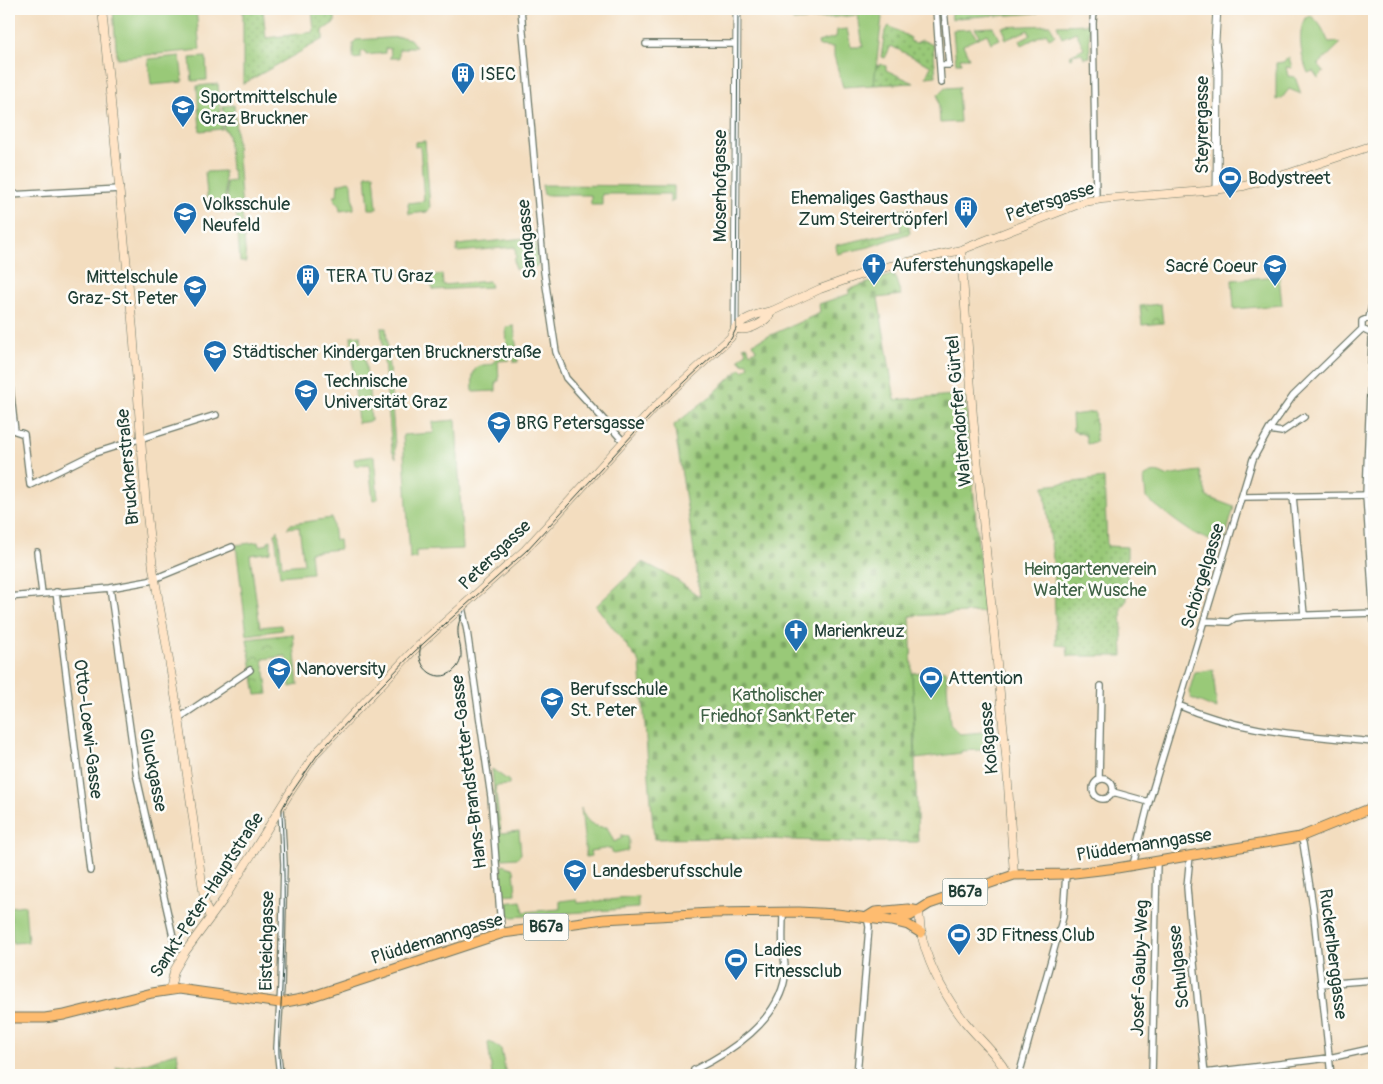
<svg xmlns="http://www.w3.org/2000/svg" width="1383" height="1084" viewBox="0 0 1383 1084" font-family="Pangolin,sans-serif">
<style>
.grass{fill:#99c978;stroke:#5c8356}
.cemetery{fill:url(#cemetery-stones);stroke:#5c8356}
.park{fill:url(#park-crowns);stroke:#5c8356}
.garden{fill:url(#garden-dots);stroke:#5c8356}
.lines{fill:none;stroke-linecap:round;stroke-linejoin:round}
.minor-casing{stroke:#697565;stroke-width:8}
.tertiary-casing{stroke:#697565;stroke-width:9}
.secondary-casing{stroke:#697565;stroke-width:9}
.primary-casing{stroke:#697565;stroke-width:11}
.minor{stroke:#fff;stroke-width:5.5}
.tertiary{stroke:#fff;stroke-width:7}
.secondary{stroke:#ffe4c6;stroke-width:8}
.primary{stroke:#febc70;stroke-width:9}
.tram{stroke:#1f3d34;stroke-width:1}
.labels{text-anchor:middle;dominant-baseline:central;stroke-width:5;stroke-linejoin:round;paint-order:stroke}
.shield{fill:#fdfcf7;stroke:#62766e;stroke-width:1}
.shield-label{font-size:16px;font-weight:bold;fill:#1f3d34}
.poi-label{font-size:18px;fill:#1f3d34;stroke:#fdfcf7;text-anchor:start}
.street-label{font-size:18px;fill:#1f3d34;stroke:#fdfcf7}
.park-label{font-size:18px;fill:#3e6045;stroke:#fdfcf7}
</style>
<defs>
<pattern id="cemetery-stones" width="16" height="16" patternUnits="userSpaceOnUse" patternTransform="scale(1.25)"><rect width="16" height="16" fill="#99c978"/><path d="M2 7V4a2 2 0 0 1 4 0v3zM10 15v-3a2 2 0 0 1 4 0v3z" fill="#7ca463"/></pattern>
<pattern id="park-crowns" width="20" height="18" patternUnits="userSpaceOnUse" patternTransform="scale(1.25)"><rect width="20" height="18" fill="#99c978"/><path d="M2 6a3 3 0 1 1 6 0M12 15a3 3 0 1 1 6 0" fill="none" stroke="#7ca463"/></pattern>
<pattern id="garden-dots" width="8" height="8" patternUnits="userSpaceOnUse" patternTransform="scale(1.25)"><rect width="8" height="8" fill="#99c978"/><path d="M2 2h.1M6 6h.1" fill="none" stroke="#7ca463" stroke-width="1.8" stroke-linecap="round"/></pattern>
</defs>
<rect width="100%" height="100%" fill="#fdfcf7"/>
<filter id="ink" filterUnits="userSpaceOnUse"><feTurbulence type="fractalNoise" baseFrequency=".02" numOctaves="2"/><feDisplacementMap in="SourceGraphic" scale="10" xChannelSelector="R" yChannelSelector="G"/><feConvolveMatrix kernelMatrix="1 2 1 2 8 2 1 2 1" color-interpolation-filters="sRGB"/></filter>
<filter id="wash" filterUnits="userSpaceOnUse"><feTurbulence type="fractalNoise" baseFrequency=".0096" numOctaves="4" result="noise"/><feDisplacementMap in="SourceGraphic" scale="20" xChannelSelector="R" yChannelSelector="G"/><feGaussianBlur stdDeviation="1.12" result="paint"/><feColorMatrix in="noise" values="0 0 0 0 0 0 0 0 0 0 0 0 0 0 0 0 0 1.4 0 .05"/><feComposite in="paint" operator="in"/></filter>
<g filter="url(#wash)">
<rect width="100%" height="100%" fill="#f3ddbf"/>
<path class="grass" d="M113,9H196L200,50L117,58Z
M781,9H883L874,85L843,87L834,56V47L819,46L818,42L836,37L837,30L847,29L851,47H863L858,15L793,21V16L778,15Z
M995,9H1038V13L996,16Z
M1311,16C1321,23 1324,32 1329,43L1338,42L1340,44L1318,65L1324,72L1318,78L1313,71L1308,73C1301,56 1297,35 1305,18Z
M1089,24L1090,57L1084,58L1082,53L1072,55L1073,57L1071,58L1070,55L1084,48L1076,32L1062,38L1057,25Z
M1050,25L1055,35L1049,38L1046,33L1022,45L1020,40L1030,35L1028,30L1005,40L1004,37L1006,36L1002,27Z
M993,27L1000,39L991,43L987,34L963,45L969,58H960L961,63H956L953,30L971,29L976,37L979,36L975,28Z
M402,37L410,39L416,47H406V49H399V58H389L391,56L390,48L385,49V53L366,55L365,51L361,52V58L353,59V43L356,40Z
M180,56L183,82L151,85L148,59Z
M206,57L207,80L192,81L190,58Z
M1289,57L1292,68L1286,67L1288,76L1295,77L1301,94L1289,89L1282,98L1276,100V63L1283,62Z
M218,84L222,129L200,131L197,86Z
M960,87V89H958L960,122L940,123L938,95L945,88Z
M234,105L246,262H240L236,205H228L226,182L234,181L233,170H231L228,134H227L226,130H224L223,106Z
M425,141L430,208L427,212L409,214L408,203L424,201L420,146L415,147V142Z
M224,171L226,204L208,206L205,172Z
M374,174L377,209H369L366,175Z
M349,181L352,184L354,209L340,211L339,204L335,201L334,196H337L338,184Z
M542,185L674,186V200L670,203V194H602V205H591V195H544Z
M535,237L538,266L515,269L514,259L516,258L515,247L457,252V245Z
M442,274L443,285L489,281L491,287L434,290L431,286L430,276Z
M1279,276L1282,305L1234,309L1232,280Z
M514,326L518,362H514V353H507L506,327Z
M381,328H386L396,458L392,450Z
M360,335L361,346H364L367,377L354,379L351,336Z
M498,356H507L510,360L498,361L499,381H496V391L473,392C473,384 470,369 480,366C484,364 489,365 493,364Z
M354,380H365L366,390H369L371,421L358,423Z
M456,420L463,549L416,551V558L410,559L403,435L434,433L433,422Z
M374,456L378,499L373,500L369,464L355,466L354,459Z
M1200,471L1207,497L1234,507L1224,542C1197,543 1167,513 1146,498L1144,477C1153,471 1157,471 1166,476Z
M332,518L335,540H339L340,549L310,552L312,573L280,576L275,533L278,530L282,566L304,564L299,527L287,528L291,524Z
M271,540V552L250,555L260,627L281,625L282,630L247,635L236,545L258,542L259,546L268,544V541Z
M946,670L950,724L960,734L995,731L996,749L961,751V753L916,759L912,673Z
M1213,670L1217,709L1191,698L1189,692L1195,672Z
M492,769L509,781V785L495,786L501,833L519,831L521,854L517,858L503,859L500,858Z
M581,808C585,821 593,828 607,827L614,842L622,838L621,835L627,836C630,839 629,847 627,851L613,854L611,848L590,851L591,856L586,857Z
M503,865L512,868L514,870L516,894L503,895L501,867Z
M638,897V908L512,917L506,912L505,903L521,901L524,912L560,909V901L577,899L578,903Z
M25,905L28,942L13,943L10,907Z
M490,1042L501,1049L506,1075H492L488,1043Z"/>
<path class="cemetery" d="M894,274L901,295L878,298L895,400L965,394L984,612L910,616L918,842H844L738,838L654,839L640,663L596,606L643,562L674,578L700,597L692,538L674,425L711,396L741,368L744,371L749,366L747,362L744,364L739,359L747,352L743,347L747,346L750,353L756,350L753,343L820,313L819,304L849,294L850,289Z"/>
<path class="park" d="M951,9H995V15L957,18L952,20Z
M906,209L910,233L869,247L837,254L836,245L901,231L899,210Z
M1161,304L1163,323L1142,325L1140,306Z
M1095,412L1096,442L1087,444L1085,435L1073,431L1072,415Z
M293,634L298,685L290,687L286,656L263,659L268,694L256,695L247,639Z
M177,1052L179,1065L161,1075H135L132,1073L118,1074L116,1068L143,1064Z"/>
<path class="garden" d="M243,9H263L266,38L314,32L312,9H331L332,16H335V22L323,30V39L243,84Z
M889,26L911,38L910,41L916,43L922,40L933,45L936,76L926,77L931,66L891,46L885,58L881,57L885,31Z
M880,64L886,66V70L914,83L874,85L876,65L879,66Z
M1104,478L1107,546L1127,547V600L1121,608L1123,656H1068L1067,646L1056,645L1053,559L1044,486Z"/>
</g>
<g filter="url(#ink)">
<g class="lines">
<g class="minor-casing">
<path id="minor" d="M521,9L544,272L556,352L566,378L624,442
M936,9L941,83
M1094,9L1093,23L1096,200
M646,44H736
M941,65H949L944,9
M9,195L120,189
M1369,318L1362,321V329L1368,332L1374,329
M1369,318L1374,297
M1371,332L1372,340L1366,495L1374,621
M9,378L15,431L24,434L30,485L95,453L216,415
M1269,430L1282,432L1304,417
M1293,496L1304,615
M1242,497L1374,495
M37,552L42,593
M110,588L137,778L174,941L185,952
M56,592L90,870
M9,597L110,588L149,581L232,547
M462,607L467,631L491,797L501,927L503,933
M1205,621L1229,622L1235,618L1244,617L1374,613
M1178,705C1241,733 1307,735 1374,742
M179,718L250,670
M1093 789a10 10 0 1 1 20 0a10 10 0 1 1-20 0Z
M1099,779L1101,686
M1113,792L1149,802
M1300,837L1303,843L1313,907L1331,1075
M1190,855L1187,887L1189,912L1205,1075
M1133,865L1149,802L1253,459L1269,430L1293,396L1362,329
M1321,984L1374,980
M694,1070C731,1052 778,1021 785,977C786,968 784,959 783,950C782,937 783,924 783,911
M1204,1073L1329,1058L1374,1048
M280,1075L277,1048L281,987L284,864L281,808
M857,1075L869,927L867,917
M1019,1075L1063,917L1066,874
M1152,1075L1157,861"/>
</g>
<g class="tertiary-casing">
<path id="tertiary" d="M1217,190L1218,70L1215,41L1217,9
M735,328L737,9"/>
</g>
<g class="secondary-casing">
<path id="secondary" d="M102,9L133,330L146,506L153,568L179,718L205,904L210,918
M961,250L973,417L1006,755L1014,875
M735,328C747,333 766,323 772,311
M919,911C920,921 920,931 923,941C930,969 947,999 965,1022C980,1040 997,1054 1008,1075
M170,990L174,971L185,952L224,899L292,789L316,753L414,650L525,550L656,406L730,338C733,334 734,330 736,327C744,318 761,313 772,311L820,289L862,274L882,268L961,250L1084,202L1102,199L1206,191L1244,186L1290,173L1374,145"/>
</g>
<g class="primary-casing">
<path id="primary" d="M867,917L875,912L908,909L919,911
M892,921L908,925L921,933
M9,1018H45L64,1015L152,993L179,989L280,1003L307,998L503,933L604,919L712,913L799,912L837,914L891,921L910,916L929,904L1014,875L1066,874L1117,868L1300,837L1374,807"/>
</g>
<use href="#minor" class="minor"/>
<use href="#tertiary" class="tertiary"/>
<use href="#secondary" class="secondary"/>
<use href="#primary" class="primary"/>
<path class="tram" d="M421,645C413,669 441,688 457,667C466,655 457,642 458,629C458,622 462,616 464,611
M281,1075C276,1045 281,1017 282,987C285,929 285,871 282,814V809L288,798L318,754L360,708L414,652L526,551L657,408L731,339L736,329V319L738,9"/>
</g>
</g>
<defs>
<g id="building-pin" transform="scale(1.25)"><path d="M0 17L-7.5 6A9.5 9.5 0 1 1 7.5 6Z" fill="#1f6fb2" stroke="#fdfcf7"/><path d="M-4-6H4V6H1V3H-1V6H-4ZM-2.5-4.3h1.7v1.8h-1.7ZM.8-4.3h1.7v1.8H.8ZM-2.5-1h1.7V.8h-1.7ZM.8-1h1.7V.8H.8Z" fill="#fff"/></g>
<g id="school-pin" transform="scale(1.25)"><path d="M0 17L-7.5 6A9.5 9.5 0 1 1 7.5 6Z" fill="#1f6fb2" stroke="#fdfcf7"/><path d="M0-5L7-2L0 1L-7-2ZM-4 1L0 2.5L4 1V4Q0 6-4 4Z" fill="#fff"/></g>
<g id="stadium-pin" transform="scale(1.25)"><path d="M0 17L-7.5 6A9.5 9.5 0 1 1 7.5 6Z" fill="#1f6fb2" stroke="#fdfcf7"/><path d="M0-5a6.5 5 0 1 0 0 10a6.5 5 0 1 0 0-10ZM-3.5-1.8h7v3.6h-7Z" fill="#fff"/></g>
<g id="church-pin" transform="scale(1.25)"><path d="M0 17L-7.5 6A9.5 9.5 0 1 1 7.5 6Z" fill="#1f6fb2" stroke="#fdfcf7"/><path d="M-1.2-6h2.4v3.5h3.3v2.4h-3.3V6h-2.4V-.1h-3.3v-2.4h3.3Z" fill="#fff"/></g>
<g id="university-pin" transform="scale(1.25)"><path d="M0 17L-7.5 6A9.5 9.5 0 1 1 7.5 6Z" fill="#1f6fb2" stroke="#fdfcf7"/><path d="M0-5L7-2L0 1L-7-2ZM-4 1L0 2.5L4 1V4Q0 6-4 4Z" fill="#fff"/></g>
</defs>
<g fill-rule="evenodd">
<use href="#building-pin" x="463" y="74"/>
<use href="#school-pin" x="183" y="107"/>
<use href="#stadium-pin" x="1230" y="178"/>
<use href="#building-pin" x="966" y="208"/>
<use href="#school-pin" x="185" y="214"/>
<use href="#church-pin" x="874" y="265"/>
<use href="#school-pin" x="1275" y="266"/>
<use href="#building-pin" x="308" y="276"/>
<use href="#school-pin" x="195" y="287"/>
<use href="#school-pin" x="215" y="352"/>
<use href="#university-pin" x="306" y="391"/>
<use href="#school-pin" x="499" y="423"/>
<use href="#church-pin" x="796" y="631"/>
<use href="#school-pin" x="279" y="669"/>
<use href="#stadium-pin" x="931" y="678"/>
<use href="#school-pin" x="552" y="699"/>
<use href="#school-pin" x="575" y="871"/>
<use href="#stadium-pin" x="959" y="935"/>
<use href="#stadium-pin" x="736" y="960"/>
</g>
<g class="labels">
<g class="shield">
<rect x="942.5" y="878.5" width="45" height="27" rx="4"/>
<rect x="523.5" y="913.5" width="45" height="27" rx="4"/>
</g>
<g class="shield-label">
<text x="965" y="892">B67a</text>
<text x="546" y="927">B67a</text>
</g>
<g class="poi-label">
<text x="480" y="74">ISEC</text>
<text x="200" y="97">Sportmittelschule<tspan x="200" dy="21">Graz Bruckner</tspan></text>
<text x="1248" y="178">Bodystreet</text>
<text x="948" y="198" text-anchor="end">Ehemaliges Gasthaus<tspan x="948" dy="21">Zum Steirertröpferl</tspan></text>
<text x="202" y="204">Volksschule<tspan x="202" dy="21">Neufeld</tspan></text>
<text x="892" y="265">Auferstehungskapelle</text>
<text x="1258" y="266" text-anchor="end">Sacré Coeur</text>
<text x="326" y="276">TERA TU Graz</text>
<text x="178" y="277" text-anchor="end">Mittelschule<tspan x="178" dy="21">Graz-St. Peter</tspan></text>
<text x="232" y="352">Städtischer Kindergarten Brucknerstraße</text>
<text x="324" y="381">Technische<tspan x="324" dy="21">Universität Graz</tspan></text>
<text x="516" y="423">BRG Petersgasse</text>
<text x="814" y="631">Marienkreuz</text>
<text x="296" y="669">Nanoversity</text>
<text x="948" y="678">Attention</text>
<text x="570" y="689">Berufsschule<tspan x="570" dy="21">St. Peter</tspan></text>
<text x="592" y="871">Landesberufsschule</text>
<text x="976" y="935">3D Fitness Club</text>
<text x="754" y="950">Ladies<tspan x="754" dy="21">Fitnessclub</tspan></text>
</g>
<g class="street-label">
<text transform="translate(1202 125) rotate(-90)">Steyrergasse</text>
<text transform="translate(720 186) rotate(-90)">Moserhofgasse</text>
<text transform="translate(1050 202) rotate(-18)">Petersgasse</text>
<text transform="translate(527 239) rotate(-95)">Sandgasse</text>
<text transform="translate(959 411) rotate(-95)">Waltendorfer Gürtel</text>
<text transform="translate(128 467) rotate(-95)">Brucknerstraße</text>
<text transform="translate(495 555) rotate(-44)">Petersgasse</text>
<text transform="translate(1203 576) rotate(-73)">Schörgelgasse</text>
<text transform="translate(88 729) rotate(83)">Otto-Loewi-Gasse</text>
<text transform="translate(989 738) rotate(-95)">Koßgasse</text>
<text transform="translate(153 770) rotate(79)">Gluckgasse</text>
<text transform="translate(469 772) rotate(-97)">Hans-Brandstetter-Gasse</text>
<text transform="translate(1144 845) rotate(-9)">Plüddemanngasse</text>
<text transform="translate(207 895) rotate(-57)">Sankt-Peter-Hauptstraße</text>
<text transform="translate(437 939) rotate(-17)">Plüddemanngasse</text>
<text transform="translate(267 941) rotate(-89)">Eisteichgasse</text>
<text transform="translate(1333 954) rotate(83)">Ruckerlberggasse</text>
<text transform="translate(1179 967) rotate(-96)">Schulgasse</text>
<text transform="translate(1140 968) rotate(-88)">Josef-Gauby-Weg</text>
</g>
<g class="park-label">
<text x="1090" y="569">Heimgartenverein<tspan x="1090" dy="21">Walter Wusche</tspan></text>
<text x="778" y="695">Katholischer<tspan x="778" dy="21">Friedhof Sankt Peter</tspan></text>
</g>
</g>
<rect width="1383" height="1084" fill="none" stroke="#fdfcf7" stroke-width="30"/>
</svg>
